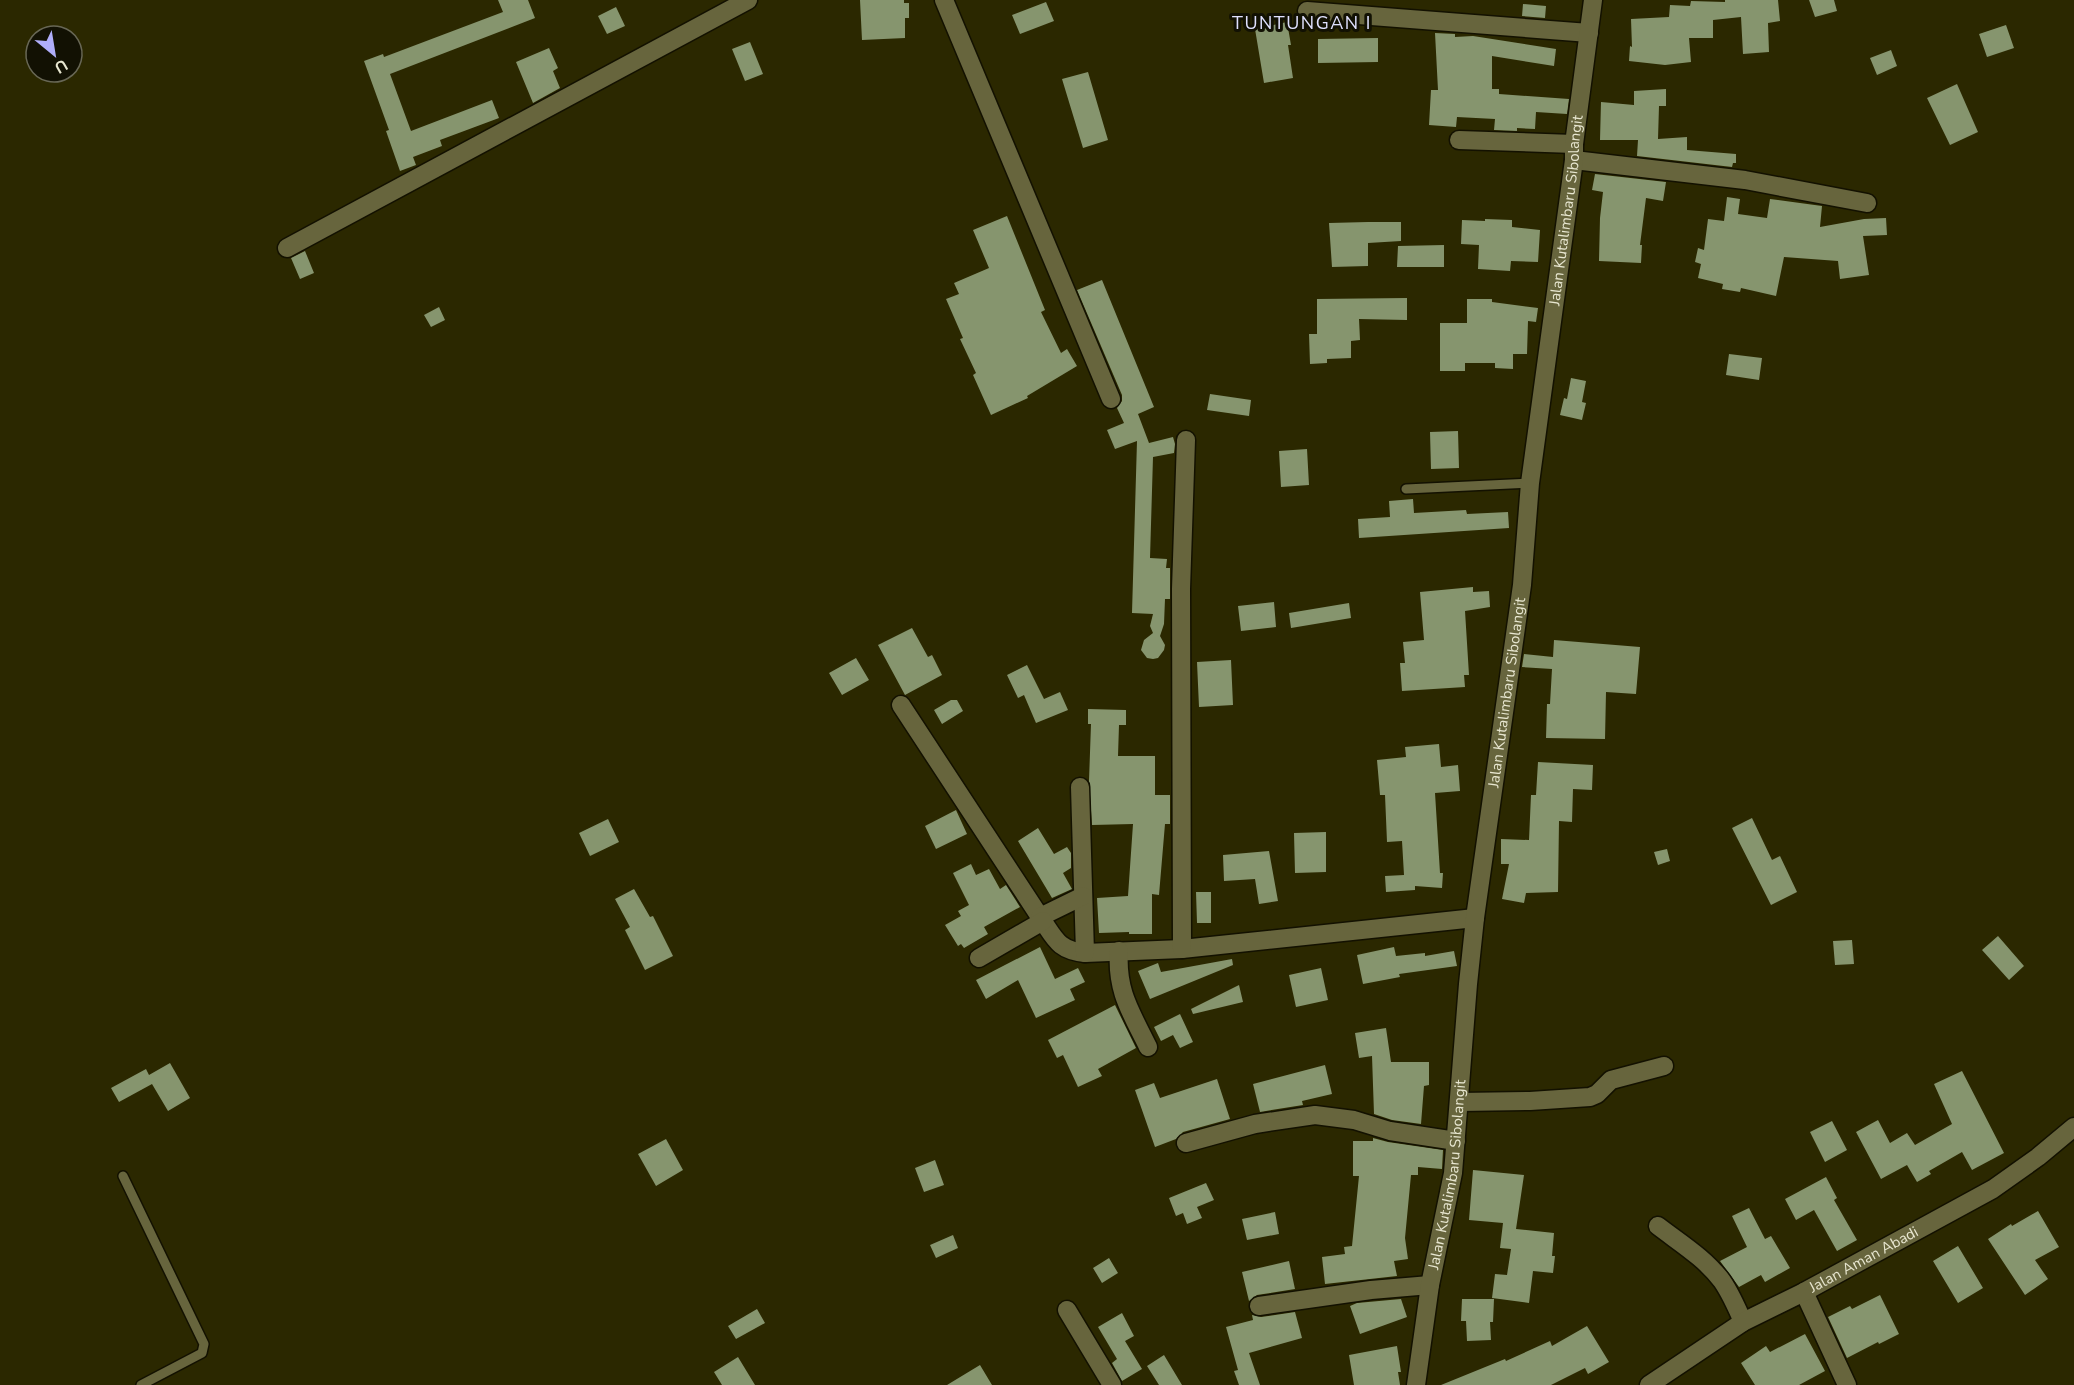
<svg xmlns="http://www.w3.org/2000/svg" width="2074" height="1385" viewBox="0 0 2074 1385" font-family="'Nunito Sans',sans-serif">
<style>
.building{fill:#86956e}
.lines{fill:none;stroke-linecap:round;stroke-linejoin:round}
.lane-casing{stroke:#131100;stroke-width:12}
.street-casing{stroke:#131100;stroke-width:21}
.secondary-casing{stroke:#131100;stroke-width:21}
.lane{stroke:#67653d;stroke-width:9}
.street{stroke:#67653d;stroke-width:18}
.secondary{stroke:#67653d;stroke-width:18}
.labels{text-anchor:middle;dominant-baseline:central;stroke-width:6;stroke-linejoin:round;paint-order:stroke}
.street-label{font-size:15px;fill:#e8e7d1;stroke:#121103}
.quarter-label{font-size:18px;letter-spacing:1.5px;fill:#e0e1fe;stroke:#121103}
</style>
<rect width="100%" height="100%" fill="#2b2800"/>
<path class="building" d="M498,0H528L535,18L390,74L411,131L492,100L499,118L440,140L442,146L413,157L416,165L400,171L386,131L389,130L364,61L383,54L384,57L503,12Z
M860,0H904V3H909V18H905V38L862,40Z
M1725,0H1778L1780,21L1768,23L1769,52L1743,54L1741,17L1713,20V38H1689L1691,62L1665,65L1629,61L1630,46L1632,47L1631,19L1669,17L1670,5L1690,6L1691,1L1725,2Z
M1809,0H1834L1837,11L1815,17Z
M1046,2L1054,21L1020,34L1012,15Z
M1523,4L1546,6L1545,18L1522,16Z
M616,7L625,26L607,34L598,16Z
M1287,22L1291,45H1288L1293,78L1264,83L1255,29Z
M2006,25L2014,48L1987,57L1979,34Z
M1435,33L1455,34V37L1473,36L1556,49L1554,66L1492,56V89H1499V94L1569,99L1567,114L1536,112L1535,129L1517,128V131L1494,130L1495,119L1457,117L1456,127L1429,125L1431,90H1438Z
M1378,38V62L1318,63V39Z
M750,42L763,74L745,81L732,49Z
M549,48L558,68L553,71L560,88L533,103L516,62Z
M1891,50L1897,66L1877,75L1870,58Z
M1088,72L1108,140L1083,148L1062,79Z
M1957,84L1978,132L1950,145L1927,98Z
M1666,89V106H1659L1658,139L1687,137V150L1736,154V163H1733L1732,167L1637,156L1638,140H1600L1601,102L1634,105V91Z
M1595,174L1666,182L1663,201L1646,198L1640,245H1642L1641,263L1599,261L1600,218L1603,192L1592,190Z
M1727,197L1740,199L1738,214L1767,218L1770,199L1822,206L1820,227L1864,219L1886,218L1887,235L1863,236L1869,275L1840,279L1838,261L1784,257L1776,296L1741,288L1740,292L1722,289L1723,284L1698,278L1701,264L1695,262L1698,248L1704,250L1708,219L1724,221Z
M1007,216L1045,310L1041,312L1061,353L1067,349L1077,366L1027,396L1028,398L991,415L973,375L976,373L960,339L963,338L946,299L959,294L954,283L989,268L973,230Z
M1485,219L1512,220V227L1540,230L1538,262L1511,261L1510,271L1478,269L1479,245L1461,244L1462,220L1485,221Z
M1368,222H1401V241L1368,243V266L1332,267L1329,223Z
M1444,245V267H1397L1398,246Z
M305,251L314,273L300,279L291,258Z
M1102,280L1154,407L1138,414L1149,443L1173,437L1175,444L1174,453L1153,457L1150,558L1167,559L1166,568H1170V599H1165L1164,624L1160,636L1165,645L1164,650L1158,658L1153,659L1147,658L1141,650L1144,640L1153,633L1150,626L1153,614L1132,613L1137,441L1115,449L1107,430L1124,423L1117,408L1122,401V395L1077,290Z
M1407,298V320L1359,319L1360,340L1351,341V358L1327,359V363L1310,364L1309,334H1317V299Z
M1467,299H1492V302L1538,308L1536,322L1528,321L1527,354H1513V369L1495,368V363H1465V371H1440V323H1467Z
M439,307L445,320L431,327L424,315Z
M1729,354L1762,358L1759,380L1726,375Z
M1571,378L1586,381L1582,402L1586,403L1582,420L1560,415L1564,398L1567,399Z
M1210,394L1251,400L1249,416L1207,410Z
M1458,431L1459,468L1431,469L1430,432Z
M1307,449L1309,485L1281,487L1279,451Z
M1413,499L1414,513L1466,510L1467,514L1508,512L1509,528L1359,538L1358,519L1390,517L1389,501Z
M1473,587V592L1489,591L1490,607L1465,611L1469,675H1464L1465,687L1402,691L1400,663H1405L1403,642L1424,640L1420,592Z
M1274,602L1276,627L1241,631L1238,606Z
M1349,603L1351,618L1291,628L1289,613Z
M912,628L928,657L932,655L942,675L905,695L878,645Z
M1554,640L1640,647L1636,694L1606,692L1605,739L1546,738L1547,704H1550L1552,669L1522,667L1524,654L1553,657Z
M856,658L869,680L842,695L829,673Z
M1231,660L1233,705L1199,707L1197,662Z
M1027,665L1044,699L1060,692L1068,710L1036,723L1024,695L1018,698L1007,675Z
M951,700H957L963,711L942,724L934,710Z
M1088,709L1126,710V725H1119L1118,756H1155V795H1170V824H1165L1159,895L1152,894V934H1129V932L1099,933L1097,898L1128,896L1133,824L1092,825L1089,781L1091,724H1088Z
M1439,744L1441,767L1458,765L1460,791L1435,793L1440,873H1443L1442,888L1415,886V890L1386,892L1385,876L1404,875L1402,841L1387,842L1385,795H1380L1377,760L1406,757L1405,747Z
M1538,762L1593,765L1592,790L1573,789L1572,822L1559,821L1558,892L1526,893L1524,903L1502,899L1509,864H1501V839L1529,840L1531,795H1536Z
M956,810L967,834L936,849L925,826Z
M1752,818L1772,860L1780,856L1797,892L1771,905L1732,828Z
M608,819L619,842L590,856L579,833Z
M1038,828L1054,854L1067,847L1071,853V868L1063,873L1072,889L1052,898L1018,841Z
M1326,832V872L1295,873L1294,833Z
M1667,849L1670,861L1658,865L1654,852Z
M1269,851L1278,901L1259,904L1255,879L1224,881L1223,855Z
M971,864L976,875L989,869L1000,889L1006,885L1020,907L984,927L988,934L964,948L961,944L958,946L945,925L961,916L958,911L969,905L953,873Z
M634,889L650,917L653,916L673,956L645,970L625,930L630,927L615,899Z
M1196,892H1211V923H1197Z
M1998,936L2024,966L2009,980L1982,950Z
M1852,940L1854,964L1835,965L1833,941Z
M1040,947L1055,979L1078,968L1085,982L1070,989L1075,1000L1036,1018L1018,980L986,999L976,980Z
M1394,947L1396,956L1425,953V956L1454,951L1457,966L1399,974L1400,977L1363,984L1357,955Z
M1232,959L1233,965L1150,999L1138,971L1158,963L1161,972Z
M1321,968L1328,1000L1296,1007L1289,975Z
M1239,985L1243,1002L1193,1014L1191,1009Z
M1115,1005L1136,1048L1098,1069L1102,1076L1078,1087L1063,1055L1057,1058L1048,1040Z
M1180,1014L1193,1042L1180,1048L1173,1035L1161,1041L1154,1027Z
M1386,1028L1391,1062H1429V1085L1424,1086L1421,1124L1392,1120L1374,1114L1372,1056L1359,1058L1355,1033Z
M170,1063L190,1098L168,1111L152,1084L119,1102L111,1088L146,1069L149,1075Z
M1325,1065L1332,1094L1302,1101L1303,1105L1260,1112L1253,1084Z
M1962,1071L2004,1153L1972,1170L1962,1152L1929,1171L1931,1174L1917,1182L1907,1165L1881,1179L1856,1132L1878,1120L1890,1143L1907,1133L1915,1145L1952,1124L1934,1084Z
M1217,1079L1230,1119L1183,1132L1176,1139L1155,1147L1135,1090L1154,1083L1160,1098Z
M1832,1121L1847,1150L1825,1162L1810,1132Z
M1373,1138L1388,1142L1443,1150L1442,1169L1418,1167V1175H1411L1405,1238L1408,1259L1394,1261L1397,1276L1325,1284L1322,1257L1345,1254L1344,1247L1352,1246L1359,1176H1353V1141H1373Z
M666,1139L683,1170L656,1186L638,1154Z
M935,1160L944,1185L924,1192L915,1168Z
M1473,1170L1524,1175L1516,1229L1554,1233L1552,1256H1555L1553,1273L1533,1271L1529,1303L1492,1298L1495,1274L1507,1275L1511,1249L1500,1248L1503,1223L1469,1220Z
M1826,1177L1837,1198L1834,1200L1857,1240L1837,1251L1814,1210L1796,1220L1785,1199Z
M1206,1183L1214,1200L1197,1207L1202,1218L1187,1224L1183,1213L1176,1216L1169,1198Z
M1749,1208L1765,1239L1771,1236L1790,1268L1765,1282L1761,1275L1739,1287L1720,1261L1747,1247L1732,1216Z
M2038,1211L2059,1247L2035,1260L2048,1279L2025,1295L1988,1239L2011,1224L2012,1226Z
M1275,1212L1279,1234L1247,1240L1242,1219Z
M953,1235L958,1248L936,1258L930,1245Z
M1958,1246L1983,1288L1958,1303L1933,1261Z
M1109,1258L1118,1273L1102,1283L1093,1268Z
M1289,1261L1295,1289L1257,1295L1249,1301L1242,1272Z
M1880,1295L1899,1334L1879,1344L1878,1342L1847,1358L1828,1317L1850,1306L1852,1309Z
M1401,1299L1407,1317L1360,1334L1350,1306L1357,1303Z
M1462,1299H1494L1493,1322H1490L1491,1340L1467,1341L1466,1321H1461Z
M757,1309L765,1323L736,1339L728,1326Z
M1295,1312L1302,1338L1249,1353L1260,1385H1239L1234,1371L1238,1370L1226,1327L1253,1320L1252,1315L1261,1317Z
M1122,1313L1134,1336L1125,1341L1142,1369L1122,1381L1112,1363L1117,1359L1098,1327Z
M1587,1326L1609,1362L1588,1374L1585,1368L1551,1385H1441L1505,1359L1506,1361L1550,1341L1552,1346Z
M1805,1334L1825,1371L1799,1385H1755L1741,1363L1766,1346L1770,1352Z
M1397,1346L1401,1372H1398L1400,1385H1354L1349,1355Z
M1164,1355L1182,1385H1159L1147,1366Z
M738,1357L755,1385H722L714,1372Z
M980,1365L992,1385H947Z"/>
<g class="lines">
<g class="lane-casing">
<path id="lane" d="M1406,489L1530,483
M123,1176L204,1344L202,1353L141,1385"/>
</g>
<g class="street-casing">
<g id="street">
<path d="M944,0L1111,399"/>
<path d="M1307,11L1589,33"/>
<path d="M1459,140L1574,144"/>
<path d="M1574,160L1745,180L1867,203"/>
<path d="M287,248L748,0"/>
<path d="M901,705L1040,917C1055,938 1057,950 1085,953L1182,949L1475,918"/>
<path d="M1080,787L1085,953"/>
<path d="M1040,917L1083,896"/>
<path d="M1182,949L1181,589L1186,440"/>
<path d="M1119,951C1116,991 1131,1012 1148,1047"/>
<path d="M979,958L1043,921"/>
<path d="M1460,1102L1530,1101L1590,1097L1597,1094L1611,1080L1664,1066"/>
<path d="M1186,1143L1255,1124L1315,1115L1354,1120L1390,1131L1456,1141"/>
<path d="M1658,1226C1680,1243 1705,1258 1722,1281C1731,1294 1737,1308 1743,1322"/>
<path d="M1804,1292L1847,1385"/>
<path d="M1259,1306L1371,1290L1430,1285"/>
<path d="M1067,1310L1112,1385"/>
<path id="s1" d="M1649,1385L1743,1322L1804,1292L1993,1189L2038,1157L2074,1127"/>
</g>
</g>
<g class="secondary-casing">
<g id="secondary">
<path id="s2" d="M1416,1385L1430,1285L1453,1173L1468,984L1475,918L1522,585L1530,483L1574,160V144L1593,0"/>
</g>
</g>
<use href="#lane" class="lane"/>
<use href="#street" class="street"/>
<use href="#secondary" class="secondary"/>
</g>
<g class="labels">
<g class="street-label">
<text stroke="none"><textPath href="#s2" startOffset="1185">Jalan Kutalimbaru Sibolangit</textPath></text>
<text stroke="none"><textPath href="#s2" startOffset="699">Jalan Kutalimbaru Sibolangit</textPath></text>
<text stroke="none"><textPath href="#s2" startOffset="213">Jalan Kutalimbaru Sibolangit</textPath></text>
<text stroke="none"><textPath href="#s1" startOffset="249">Jalan Aman Abadi</textPath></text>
</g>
<g class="quarter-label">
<text x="1302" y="23">TUNTUNGAN I</text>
</g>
</g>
<g transform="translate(54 54) rotate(150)"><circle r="28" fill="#121103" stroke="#686755" stroke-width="1.5"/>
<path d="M0-4.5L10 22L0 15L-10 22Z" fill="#b0aefa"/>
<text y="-9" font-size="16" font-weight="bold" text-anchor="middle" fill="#e8e7d1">U</text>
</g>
</svg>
